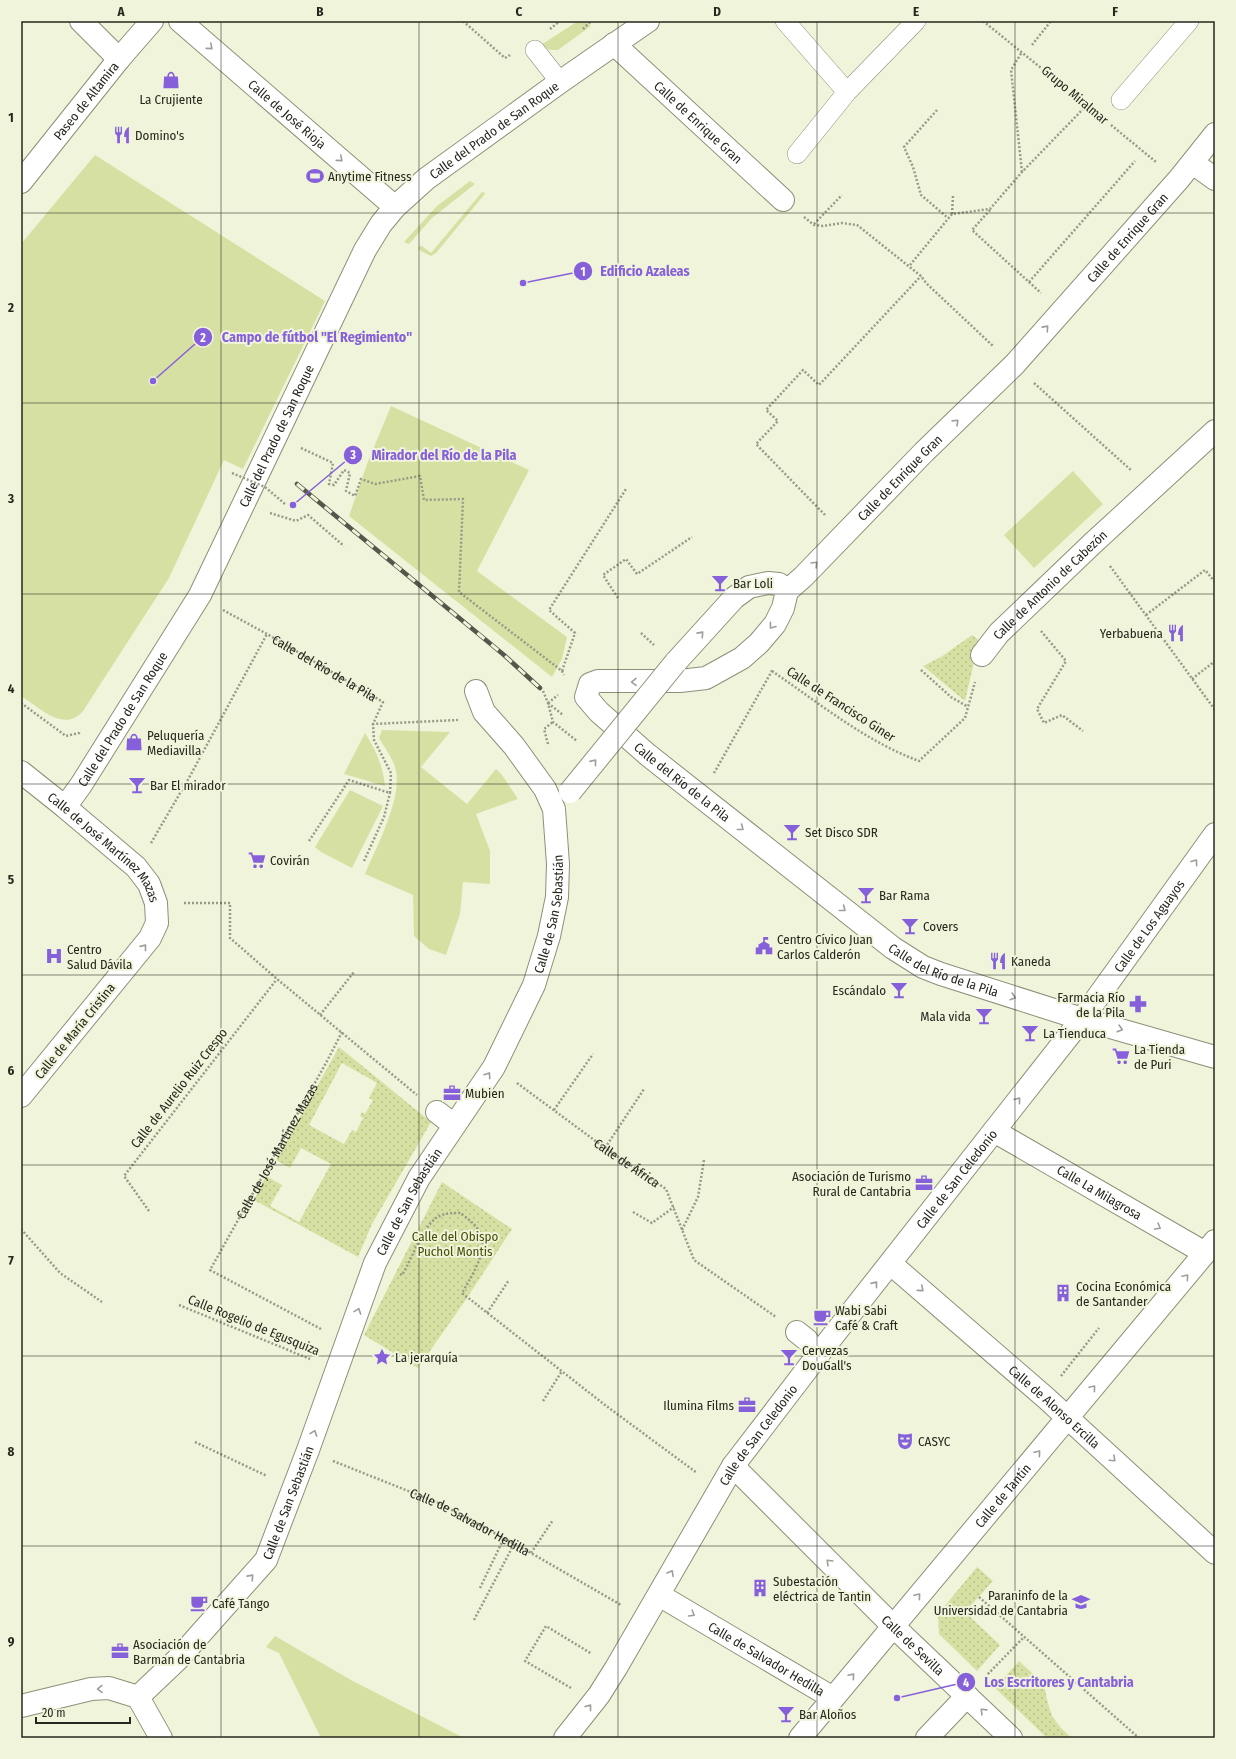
<svg xmlns="http://www.w3.org/2000/svg" width="1236" height="1759" viewBox="0 0 1236 1759" font-family="'Fira Sans Condensed',sans-serif">
<style>
.grass{fill:#d7e0a3}
.park{fill:url(#park-dots);fill-rule:evenodd}
.lines{fill:none;stroke-linecap:round;stroke-linejoin:round}
.service-casing{stroke:#8c9078;stroke-width:20}
.pedestrian-casing{stroke:#8c9078;stroke-width:24}
.minor-casing{stroke:#8c9078;stroke-width:24}
.secondary-casing{stroke:#8c9078;stroke-width:24}
.path{stroke:#979a87;stroke-width:2.5;stroke-dasharray:2 2;stroke-linecap:butt}
.service{stroke:#fff;stroke-width:19}
.pedestrian{stroke:#fff;stroke-width:22}
.minor{stroke:#fff;stroke-width:22}
.secondary{stroke:#fff;stroke-width:22}
.rail-casing{stroke:#545749;stroke-width:4.5}
.rail{stroke:#f0f4da;stroke-width:3;stroke-dasharray:9;stroke-linecap:butt}
.minor-bridge-casing{stroke:#8c9078;stroke-width:24;stroke-linecap:butt}
.path-bridge{stroke:#979a87;stroke-width:2.5;stroke-dasharray:2 2;stroke-linecap:butt}
.minor-bridge{stroke:#fff;stroke-width:22}
.oneway{stroke:#9d9e9a}
.grid{fill:none;stroke:#26281e;stroke-width:1;stroke-opacity:0.55}
.labels{text-anchor:middle;dominant-baseline:central;stroke-width:4;stroke-linejoin:round;paint-order:stroke}
.street-label{font-size:13px;fill:#26281e;stroke:#f0f4da}
.poi-label{font-size:13px;fill:#26281e;stroke:#f0f4da;text-anchor:start}
.park-label{font-size:13px;fill:#484e08;stroke:#f0f4da}
.leader{fill:none;stroke:#8660da;stroke-width:1.5}
.callout-dot{fill:#8660da;stroke:#f0f4da;stroke-width:1.5}
.mark-label{font-size:12px;text-anchor:middle;font-weight:bold;fill:#fff}
.callout-label{font-size:14px;text-anchor:middle;font-weight:bold;fill:#8660da;stroke:#f0f4da;stroke-width:4;stroke-linejoin:round;paint-order:stroke}
.neatline{fill:none;stroke:#26281e;stroke-width:1.5}
.grid-label{font-size:13px;text-anchor:middle;font-weight:bold;fill:#26281e}
</style>
<defs>
<pattern id="park-dots" width="8" height="8" patternUnits="userSpaceOnUse"><rect width="8" height="8" fill="#d7e0a3"/><path d="M2 2h.1M6 6h.1" fill="none" stroke="#b8c08c" stroke-width="1.8" stroke-linecap="round"/></pattern>
</defs>
<rect width="100%" height="100%" fill="#f0f4da"/>
<path class="grass" d="M578,21H586L591,26L558,50H550L541,45Z
M95,155L325,301L243,469L224,460L169,578L83,711C64,733 40,708 21,696V244Z
M470,181L475,184L432,218L409,244L404,242L437,206Z
M482,192L485,193L484,195L436,253L431,256L419,250L418,248L420,246H422L431,253Z
M391,406L529,470L477,571L567,637L562,659L552,677L349,516L367,464Z
M1073,471L1103,504L1034,568L1004,535Z
M382,730L450,732L421,767L467,804L496,769L502,775L518,799L476,814L490,851V884L463,882L460,914L446,955L429,949L414,936L413,895L365,874C376,848 402,799 396,771C394,760 385,748 379,738Z
M365,733C376,750 383,766 385,786L344,774Z
M350,790L383,806L352,868L321,852L315,847Z
M275,1636L351,1680L464,1738H321L279,1653L266,1647Z"/>
<path class="park" d="M972,635L985,645L975,658L965,701L923,666L941,657Z
M339,1047L431,1122L372,1224L358,1257L254,1200L266,1176L282,1185L270,1206L299,1222L331,1164L301,1148L290,1168L276,1160ZM342,1063L377,1083L369,1098L373,1100L365,1114L362,1112L360,1116L363,1118L356,1132L352,1130L344,1144L309,1125Z
M442,1182L512,1229L467,1298L418,1368L364,1335Z
M977,1567L993,1581L965,1612L1000,1645L977,1671L939,1634L938,1614Z
M1019,1661L1044,1684L1047,1700L1052,1716L1061,1728L1072,1738H1047L995,1688Z"/>
<g class="lines">
<g class="service-casing">
<path id="service" d="M785,21L847,92
M535,50L560,82
M1121,100L1189,21
M797,154L847,92L916,21"/>
</g>
<g class="pedestrian-casing">
<path id="pedestrian" d="M437,1112L454,1125
M797,1332L807,1340"/>
</g>
<g class="minor-casing">
<g id="minor">
<path d="M81,21L119,59"/>
<path id="s5" d="M180,21L395,207"/>
<path id="s6" d="M614,44L783,200"/>
<path d="M1193,163L1215,179"/>
<path id="s7" d="M787,591L783,608L775,624L759,643L742,658L706,678L680,681H598L590,684L586,697L599,712L648,755L893,948L923,967L941,974L1082,1019L1215,1057"/>
<path id="s8" d="M787,591L803,577L924,452L1014,365L1179,179L1215,134"/>
<path id="s9" d="M982,655L999,633L1093,543L1215,431"/>
<path d="M675,663L734,598L749,587L768,583L779,584L787,591"/>
<path id="s10" d="M21,772L65,807L136,867L149,884L156,903L157,923L150,938L21,1096"/>
<path id="s11" d="M65,807L81,785L200,595L365,250L381,224L395,207L426,179L560,82L648,21"/>
<path id="s12" d="M994,1131L1205,1253"/>
<path id="s13" d="M891,1264L1046,1398L1215,1553"/>
<path id="s14" d="M733,1466L893,1626L1011,1738"/>
<path id="s15" d="M659,1595L833,1698"/>
<path id="s16" d="M138,1697L178,1659L266,1560L308,1450L375,1263L419,1178L494,1067L534,985L549,936L557,897L558,864L554,809L545,789L514,746L484,712L476,691"/>
<path d="M21,1706L91,1689L109,1688L138,1697L161,1738"/>
<path id="s17" d="M565,1738L599,1695L616,1668L733,1466L821,1351L1082,1019L1215,834"/>
<path id="s18" d="M800,1738L1215,1241"/>
<path d="M927,1738L967,1696"/>
</g>
</g>
<g class="secondary-casing">
<g id="secondary">
<path id="s19" d="M21,182L119,59L152,21"/>
</g>
</g>
<g class="path">
<path d="M463,21L505,58L510,55"/>
<path d="M983,21L1098,114"/>
<path d="M550,29L560,21"/>
<path d="M583,29L590,22L589,21"/>
<path d="M1032,45L1051,21"/>
<path d="M937,110L904,147L913,167L921,195L948,218"/>
<path d="M1111,125L1156,162"/>
<path d="M1022,172L1011,70L1022,52"/>
<path d="M990,210L972,230L1041,293"/>
<path d="M952,214L953,196"/>
<path d="M804,217L814,225L823,226L842,223L857,225L921,276L926,283L993,346"/>
<path d="M814,224L842,195"/>
<path d="M910,265L952,214L990,209L1022,172L1087,105"/>
<path d="M1029,282L1135,161"/>
<path d="M1034,383L1132,471"/>
<path d="M301,448L333,463L329,484L334,485L344,470L350,473L346,491L355,496L361,479L375,484L420,476L424,500L463,499L459,592L562,671L564,675"/>
<path d="M270,513L296,521L308,515L344,546"/>
<path d="M825,515L756,444L778,421L766,410L803,370L819,385L921,276"/>
<path d="M1110,566L1215,710"/>
<path d="M618,598L603,575L626,559L637,574L692,537"/>
<path id="s1" d="M223,610L267,634L383,702L373,724L458,720"/>
<path d="M1146,615L1205,570L1215,582"/>
<path d="M1041,631L1066,661L1037,709L1044,723L1062,715L1083,731"/>
<path d="M641,633L654,645"/>
<path d="M921,670L951,697L968,707"/>
<path d="M562,671L575,633L549,610L626,489"/>
<path d="M772,671C819,703 865,741 919,761L965,718L975,682"/>
<path d="M1192,679L1215,661"/>
<path d="M543,691L548,703L553,722L577,741"/>
<path d="M21,703L66,736L79,733L80,731"/>
<path d="M548,703L563,715"/>
<path d="M548,703L558,695"/>
<path d="M548,744L544,729L553,722"/>
<path d="M714,773L773,669"/>
<path d="M309,841L349,780L390,793L391,773L374,740L373,724"/>
<path d="M151,843L190,776L267,634"/>
<path d="M364,861L384,817L390,793"/>
<path d="M184,903H230V938L277,979L417,1095"/>
<path d="M320,1015L354,972"/>
<path id="s2" d="M517,1083L605,1148L666,1189L694,1260L776,1317"/>
<path d="M554,1110L593,1054"/>
<path d="M605,1148L644,1089"/>
<path d="M149,1211L124,1176L277,979"/>
<path d="M633,1212L652,1223L674,1207"/>
<path d="M21,1229L60,1273L102,1302"/>
<path d="M682,1230L698,1197L704,1160"/>
<path d="M400,1274L402,1275C412,1259 421,1230 436,1218C443,1213 452,1213 460,1213C469,1219 479,1227 482,1238C487,1252 469,1281 462,1293L605,1405L697,1473"/>
<path d="M179,1305L310,1359"/>
<path d="M487,1313L509,1280"/>
<path id="s3" d="M321,1329L210,1270L326,1063L342,1032"/>
<path d="M1061,1376L1099,1328"/>
<path d="M543,1401L562,1371"/>
<path d="M195,1442L267,1476"/>
<path id="s4" d="M333,1461L441,1504L531,1553L621,1605"/>
<path d="M531,1553L553,1520"/>
<path d="M480,1588L504,1538"/>
<path d="M979,1597L1139,1738"/>
<path d="M474,1620L514,1544"/>
<path d="M985,1677L1024,1637"/>
<path d="M571,1688L525,1661L546,1626L592,1654"/>
</g>
<use href="#service" class="service"/>
<use href="#pedestrian" class="pedestrian"/>
<use href="#minor" class="minor"/>
<use href="#secondary" class="secondary"/>
<g class="rail-casing">
<path id="rail" d="M297,484L504,655L540,688"/>
</g>
<use href="#rail" class="rail"/>
<g class="minor-bridge-casing">
<path id="minor-bridge" d="M570,792L675,663"/>
</g>
<path class="path-bridge" d="M232,473L265,487L285,504"/>
<use href="#minor-bridge" class="minor-bridge"/>
</g>
<defs><path id="oneway-chevron" d="M-2-3.5L2.5 0L-2 3.5" fill="none" stroke-width="1.6" stroke-linecap="round" stroke-linejoin="round"/></defs>
<g class="oneway">
<use href="#oneway-chevron" transform="translate(210 47) rotate(41)"/>
<use href="#oneway-chevron" transform="translate(340 159) rotate(41)"/>
<use href="#oneway-chevron" transform="translate(1046 328) rotate(-48)"/>
<use href="#oneway-chevron" transform="translate(956 422) rotate(-44)"/>
<use href="#oneway-chevron" transform="translate(815 564) rotate(-46)"/>
<use href="#oneway-chevron" transform="translate(772 626) rotate(127)"/>
<use href="#oneway-chevron" transform="translate(701 634) rotate(-48)"/>
<use href="#oneway-chevron" transform="translate(634 682) rotate(179)"/>
<use href="#oneway-chevron" transform="translate(594 762) rotate(-51)"/>
<use href="#oneway-chevron" transform="translate(741 828) rotate(38)"/>
<use href="#oneway-chevron" transform="translate(1195 862) rotate(-54)"/>
<use href="#oneway-chevron" transform="translate(843 909) rotate(38)"/>
<use href="#oneway-chevron" transform="translate(144 947) rotate(-51)"/>
<use href="#oneway-chevron" transform="translate(1013 997) rotate(17)"/>
<use href="#oneway-chevron" transform="translate(1120 1029) rotate(16)"/>
<use href="#oneway-chevron" transform="translate(488 1075) rotate(-56)"/>
<use href="#oneway-chevron" transform="translate(1018 1100) rotate(-52)"/>
<use href="#oneway-chevron" transform="translate(1158 1227) rotate(30)"/>
<use href="#oneway-chevron" transform="translate(1186 1277) rotate(-50)"/>
<use href="#oneway-chevron" transform="translate(875 1284) rotate(-51)"/>
<use href="#oneway-chevron" transform="translate(921 1289) rotate(41)"/>
<use href="#oneway-chevron" transform="translate(358 1311) rotate(-70)"/>
<use href="#oneway-chevron" transform="translate(1093 1388) rotate(-50)"/>
<use href="#oneway-chevron" transform="translate(314 1433) rotate(-70)"/>
<use href="#oneway-chevron" transform="translate(1038 1453) rotate(-50)"/>
<use href="#oneway-chevron" transform="translate(1113 1459) rotate(43)"/>
<use href="#oneway-chevron" transform="translate(829 1562) rotate(-135)"/>
<use href="#oneway-chevron" transform="translate(671 1573) rotate(-60)"/>
<use href="#oneway-chevron" transform="translate(251 1577) rotate(-48)"/>
<use href="#oneway-chevron" transform="translate(918 1596) rotate(-50)"/>
<use href="#oneway-chevron" transform="translate(692 1614) rotate(31)"/>
<use href="#oneway-chevron" transform="translate(852 1676) rotate(-49)"/>
<use href="#oneway-chevron" transform="translate(100 1689) rotate(178)"/>
<use href="#oneway-chevron" transform="translate(589 1707) rotate(-52)"/>
<use href="#oneway-chevron" transform="translate(983 1711) rotate(-136)"/>
</g>
<path class="grid" d="M221,21V1738M419,21V1738M618,21V1738M817,21V1738M1015,21V1738M21,213H1215M21,403H1215M21,594H1215M21,784H1215M21,975H1215M21,1165H1215M21,1356H1215M21,1546H1215"/>
<defs>
<g id="shop-bare" transform="scale(1.38)"><path d="M-5-2.5h2.3a2.7 3.5 0 0 1 5.4 0H5L5.5 6h-11ZM-1.5-2.5h3a1.5 2.3 0 0 0-3 0Z" fill="#8660da" stroke="#f0f4da" stroke-width="2.5" paint-order="stroke"/></g>
<g id="restaurant-bare" transform="scale(1.38)"><path d="M-5-6h1v4h1v-4h1v4h1v-4h1v5L-1.5 .5V6h-2V.5L-5-1ZM5-6V6H3V1.5H1.5Q1.5-4 5-6Z" fill="#8660da" stroke="#f0f4da" stroke-width="2.5" paint-order="stroke"/></g>
<g id="stadium-bare" transform="scale(1.38)"><path d="M0-5a6.5 5 0 1 0 0 10a6.5 5 0 1 0 0-10ZM-3.5-1.8h7v3.6h-7Z" fill="#8660da" stroke="#f0f4da" stroke-width="2.5" paint-order="stroke"/></g>
<g id="bar-bare" transform="scale(1.38)"><path d="M-6-5H6L.8 .8V4.5H3.5V6h-7V4.5H-.8V.8Z" fill="#8660da" stroke="#f0f4da" stroke-width="2.5" paint-order="stroke"/></g>
<g id="supermarket-bare" transform="scale(1.38)"><path d="M-6-5.5h2.5l.6 2H6L4.5 2H-2.5L-4.4-4H-6ZM-1.5 3.2a1.3 1.3 0 1 0 .1 0ZM3 3.2a1.3 1.3 0 1 0 .1 0Z" fill="#8660da" stroke="#f0f4da" stroke-width="2.5" paint-order="stroke"/></g>
<g id="civic-bare" transform="scale(1.38)"><path d="M-.6-6.5H3V-4.5H.6V-3L4-1V1h2V6H-6V1h2V-1L-.6-3ZM-1.2 2.5V6h2.4V2.5Z" fill="#8660da" stroke="#f0f4da" stroke-width="2.5" paint-order="stroke"/></g>
<g id="hospital-bare" transform="scale(1.38)"><path d="M-5-5h3v3.5h4V-5h3V5h-3V1.5h-4V5h-3Z" fill="#8660da" stroke="#f0f4da" stroke-width="2.5" paint-order="stroke"/></g>
<g id="pharmacy-bare" transform="scale(1.38)"><path d="M-2-6h4v4h4v4h-4v4h-4v-4h-4v-4h4Z" fill="#8660da" stroke="#f0f4da" stroke-width="2.5" paint-order="stroke"/></g>
<g id="office-bare" transform="scale(1.38)"><path d="M-6-3h4V-5.5h4V-3h4V5H-6ZM-1-4.5V-3h2v-1.5ZM-6 0V1H6V0Z" fill="#8660da" stroke="#f0f4da" stroke-width="2.5" paint-order="stroke"/></g>
<g id="building-bare" transform="scale(1.38)"><path d="M-4-6H4V6H1V3H-1V6H-4ZM-2.5-4.3h1.7v1.8h-1.7ZM.8-4.3h1.7v1.8H.8ZM-2.5-1h1.7V.8h-1.7ZM.8-1h1.7V.8H.8Z" fill="#8660da" stroke="#f0f4da" stroke-width="2.5" paint-order="stroke"/></g>
<g id="cafe-bare" transform="scale(1.38)"><path d="M-5.5-4.5H6V0H3Q3 3.5 0 3.5H-2.5Q-5.5 3.5-5.5 0ZM3-3.2v2h1.7v-2ZM-6 4.5H4V6H-6Z" fill="#8660da" stroke="#f0f4da" stroke-width="2.5" paint-order="stroke"/></g>
<g id="sight-bare" transform="scale(1.38)"><path d="M0-6L1.8-2.2L6-1.7L2.9 1.2L3.7 5.4L0 3.3L-3.7 5.4L-2.9 1.2L-6-1.7L-1.8-2.2Z" fill="#8660da" stroke="#f0f4da" stroke-width="2.5" paint-order="stroke"/></g>
<g id="theatre-bare" transform="scale(1.38)"><path d="M-5-5.5Q0-4 5-5.5V0Q5 5 0 6Q-5 5-5 0ZM-3.3-2.5H-1v1.5H-3.3ZM1-2.5H3.3v1.5H1ZM-2.8 1Q0 5.5 2.8 1Z" fill="#8660da" stroke="#f0f4da" stroke-width="2.5" paint-order="stroke"/></g>
<g id="university-bare" transform="scale(1.38)"><path d="M0-5L7-2L0 1L-7-2ZM-4 1L0 2.5L4 1V4Q0 6-4 4Z" fill="#8660da" stroke="#f0f4da" stroke-width="2.5" paint-order="stroke"/></g>
</defs>
<g fill-rule="evenodd">
<use href="#shop-bare" x="171" y="80"/>
<use href="#restaurant-bare" x="122" y="135"/>
<use href="#stadium-bare" x="315" y="176"/>
<use href="#bar-bare" x="720" y="583"/>
<use href="#restaurant-bare" x="1176" y="633"/>
<use href="#shop-bare" x="134" y="742"/>
<use href="#bar-bare" x="137" y="785"/>
<use href="#bar-bare" x="792" y="832"/>
<use href="#supermarket-bare" x="257" y="860"/>
<use href="#bar-bare" x="866" y="895"/>
<use href="#bar-bare" x="910" y="926"/>
<use href="#civic-bare" x="764" y="946"/>
<use href="#hospital-bare" x="54" y="956"/>
<use href="#restaurant-bare" x="998" y="961"/>
<use href="#bar-bare" x="899" y="990"/>
<use href="#pharmacy-bare" x="1138" y="1004"/>
<use href="#bar-bare" x="984" y="1016"/>
<use href="#bar-bare" x="1030" y="1033"/>
<use href="#supermarket-bare" x="1121" y="1056"/>
<use href="#office-bare" x="452" y="1093"/>
<use href="#office-bare" x="924" y="1183"/>
<use href="#building-bare" x="1063" y="1293"/>
<use href="#cafe-bare" x="822" y="1317"/>
<use href="#sight-bare" x="382" y="1357"/>
<use href="#bar-bare" x="789" y="1357"/>
<use href="#office-bare" x="747" y="1405"/>
<use href="#theatre-bare" x="905" y="1441"/>
<use href="#building-bare" x="760" y="1588"/>
<use href="#university-bare" x="1081" y="1602"/>
<use href="#cafe-bare" x="199" y="1603"/>
<use href="#office-bare" x="120" y="1651"/>
<use href="#bar-bare" x="786" y="1714"/>
</g>
<g class="labels">
<g class="street-label">
<text transform="translate(1075 95) rotate(40)">Grupo Miralmar</text>
<text stroke="none"><textPath href="#s19" startOffset="104">Paseo de Altamira</textPath></text>
<text stroke="none"><textPath href="#s5" startOffset="142">Calle de José Rioja</textPath></text>
<text stroke="none"><textPath href="#s6" startOffset="115">Calle de Enrique Gran</textPath></text>
<text stroke="none"><textPath href="#s11" startOffset="812">Calle del Prado de San Roque</textPath></text>
<text stroke="none"><textPath href="#s8" startOffset="491">Calle de Enrique Gran</textPath></text>
<text stroke="none"><textPath href="#s11" startOffset="428">Calle del Prado de San Roque</textPath></text>
<text stroke="none"><textPath href="#s8" startOffset="160">Calle de Enrique Gran</textPath></text>
<text stroke="none"><textPath href="#s9" startOffset="98">Calle de Antonio de Cabezón</textPath></text>
<text stroke="none"><textPath href="#s1" startOffset="117">Calle del Río de la Pila</textPath></text>
<text transform="translate(841 704) rotate(33)">Calle de Francisco Giner</text>
<text stroke="none"><textPath href="#s11" startOffset="105">Calle del Prado de San Roque</textPath></text>
<text stroke="none"><textPath href="#s7" startOffset="383">Calle del Río de la Pila</textPath></text>
<text stroke="none"><textPath href="#s10" startOffset="113">Calle de José Martínez Mazas</textPath></text>
<text stroke="none"><textPath href="#s16" startOffset="898">Calle de San Sebastián</textPath></text>
<text stroke="none"><textPath href="#s17" startOffset="1002">Calle de Los Aguayos</textPath></text>
<text stroke="none"><textPath href="#s7" startOffset="707">Calle del Río de la Pila</textPath></text>
<text transform="translate(75 1031) rotate(-51)">Calle de María Cristina</text>
<text transform="translate(179 1088) rotate(-52)">Calle de Aurelio Ruiz Crespo</text>
<text stroke="none"><textPath href="#s3" startOffset="262">Calle de José Martínez Mazas</textPath></text>
<text stroke="none"><textPath href="#s2" startOffset="136">Calle de África</textPath></text>
<text stroke="none"><textPath href="#s17" startOffset="684">Calle de San Celedonio</textPath></text>
<text stroke="none"><textPath href="#s12" startOffset="122">Calle La Milagrosa</textPath></text>
<text stroke="none"><textPath href="#s16" startOffset="574">Calle de San Sebastián</textPath></text>
<text transform="translate(254 1325) rotate(22)">Calle Rogelio de Egusquiza</text>
<text stroke="none"><textPath href="#s13" startOffset="217">Calle de Alonso Ercilla</textPath></text>
<text stroke="none"><textPath href="#s17" startOffset="360">Calle de San Celedonio</textPath></text>
<text stroke="none"><textPath href="#s18" startOffset="316">Calle de Tantín</textPath></text>
<text stroke="none"><textPath href="#s16" startOffset="249">Calle de San Sebastián</textPath></text>
<text stroke="none"><textPath href="#s4" startOffset="150">Calle de Salvador Hedilla</textPath></text>
<text stroke="none"><textPath href="#s14" startOffset="254">Calle de Sevilla</textPath></text>
<text stroke="none"><textPath href="#s15" startOffset="125">Calle de Salvador Hedilla</textPath></text>
</g>
<g class="poi-label">
<text x="171" y="99" text-anchor="middle">La Crujiente</text>
<text x="135" y="135">Domino's</text>
<text x="328" y="176">Anytime Fitness</text>
<text x="733" y="583">Bar Loli</text>
<text x="1163" y="633" text-anchor="end">Yerbabuena</text>
<text x="147" y="735">Peluquería<tspan x="147" dy="15">Mediavilla</tspan></text>
<text x="150" y="785">Bar El mirador</text>
<text x="805" y="832">Set Disco SDR</text>
<text x="270" y="860">Covirán</text>
<text x="879" y="895">Bar Rama</text>
<text x="923" y="926">Covers</text>
<text x="777" y="939">Centro Cívico Juan<tspan x="777" dy="15">Carlos Calderón</tspan></text>
<text x="67" y="949">Centro<tspan x="67" dy="15">Salud Dávila</tspan></text>
<text x="1011" y="961">Kaneda</text>
<text x="886" y="990" text-anchor="end">Escándalo</text>
<text x="1125" y="997" text-anchor="end">Farmacia Río<tspan x="1125" dy="15">de la Pila</tspan></text>
<text x="971" y="1016" text-anchor="end">Mala vida</text>
<text x="1043" y="1033">La Tienduca</text>
<text x="1134" y="1049">La Tienda<tspan x="1134" dy="15">de Puri</tspan></text>
<text x="465" y="1093">Mubien</text>
<text x="911" y="1176" text-anchor="end">Asociación de Turismo<tspan x="911" dy="15">Rural de Cantabria</tspan></text>
<text x="1076" y="1286">Cocina Económica<tspan x="1076" dy="15">de Santander</tspan></text>
<text x="835" y="1310">Wabi Sabi<tspan x="835" dy="15">Café &amp; Craft</tspan></text>
<text x="802" y="1350">Cervezas<tspan x="802" dy="15">DouGall's</tspan></text>
<text x="395" y="1357">La jerarquía</text>
<text x="734" y="1405" text-anchor="end">Ilumina Films</text>
<text x="918" y="1441">CASYC</text>
<text x="773" y="1581">Subestación<tspan x="773" dy="15">eléctrica de Tantin</tspan></text>
<text x="1068" y="1595" text-anchor="end">Paraninfo de la<tspan x="1068" dy="15">Universidad de Cantabria</tspan></text>
<text x="212" y="1603">Café Tango</text>
<text x="133" y="1644">Asociación de<tspan x="133" dy="15">Barman de Cantabria</tspan></text>
<text x="799" y="1714">Bar Aloños</text>
</g>
<g class="park-label">
<text x="455" y="1236">Calle del Obispo<tspan x="455" dy="15">Puchol Montis</tspan></text>
</g>
</g>
<path class="leader" d="M523 283L583 271M153 381L203 337M293 505L353 455M897 1698L966 1682"/>
<g class="callout-dot">
<circle cx="523" cy="283" r="4"/>
<circle cx="153" cy="381" r="4"/>
<circle cx="293" cy="505" r="4"/>
<circle cx="897" cy="1698" r="4"/>
<circle cx="583" cy="271" r="10"/>
<circle cx="203" cy="337" r="10"/>
<circle cx="353" cy="455" r="10"/>
<circle cx="966" cy="1682" r="10"/>
</g>
<g class="mark-label">
<text x="583" y="276">1</text>
<text x="203" y="342">2</text>
<text x="353" y="459">3</text>
<text x="966" y="1687">4</text>
</g>
<g class="callout-label">
<text x="645" y="276">Edificio Azaleas</text>
<text x="317" y="342">Campo de fútbol "El Regimiento"</text>
<text x="444" y="460">Mirador del Río de la Pila</text>
<text x="1059" y="1687">Los Escritores y Cantabria</text>
</g>
<rect width="1236" height="1759" fill="none" stroke="#f0f4da" stroke-width="44"/>
<path d="M36 1717v6h94v-6" fill="none" stroke="#26281e" stroke-width="2"/>
<text x="42" y="1717" font-size="12" fill="#26281e" stroke="#f0f4da" stroke-width="3" paint-order="stroke">20 m</text>
<rect x="22" y="22" width="1192" height="1715" class="neatline"/>
<g class="grid-label">
<text x="121" y="16">A</text>
<text x="320" y="16">B</text>
<text x="519" y="16">C</text>
<text x="717" y="16">D</text>
<text x="916" y="16">E</text>
<text x="1115" y="16">F</text>
<text x="11" y="122">1</text>
<text x="11" y="312">2</text>
<text x="11" y="503">3</text>
<text x="11" y="693">4</text>
<text x="11" y="884">5</text>
<text x="11" y="1075">6</text>
<text x="11" y="1265">7</text>
<text x="11" y="1456">8</text>
<text x="11" y="1646">9</text>
</g>
</svg>
